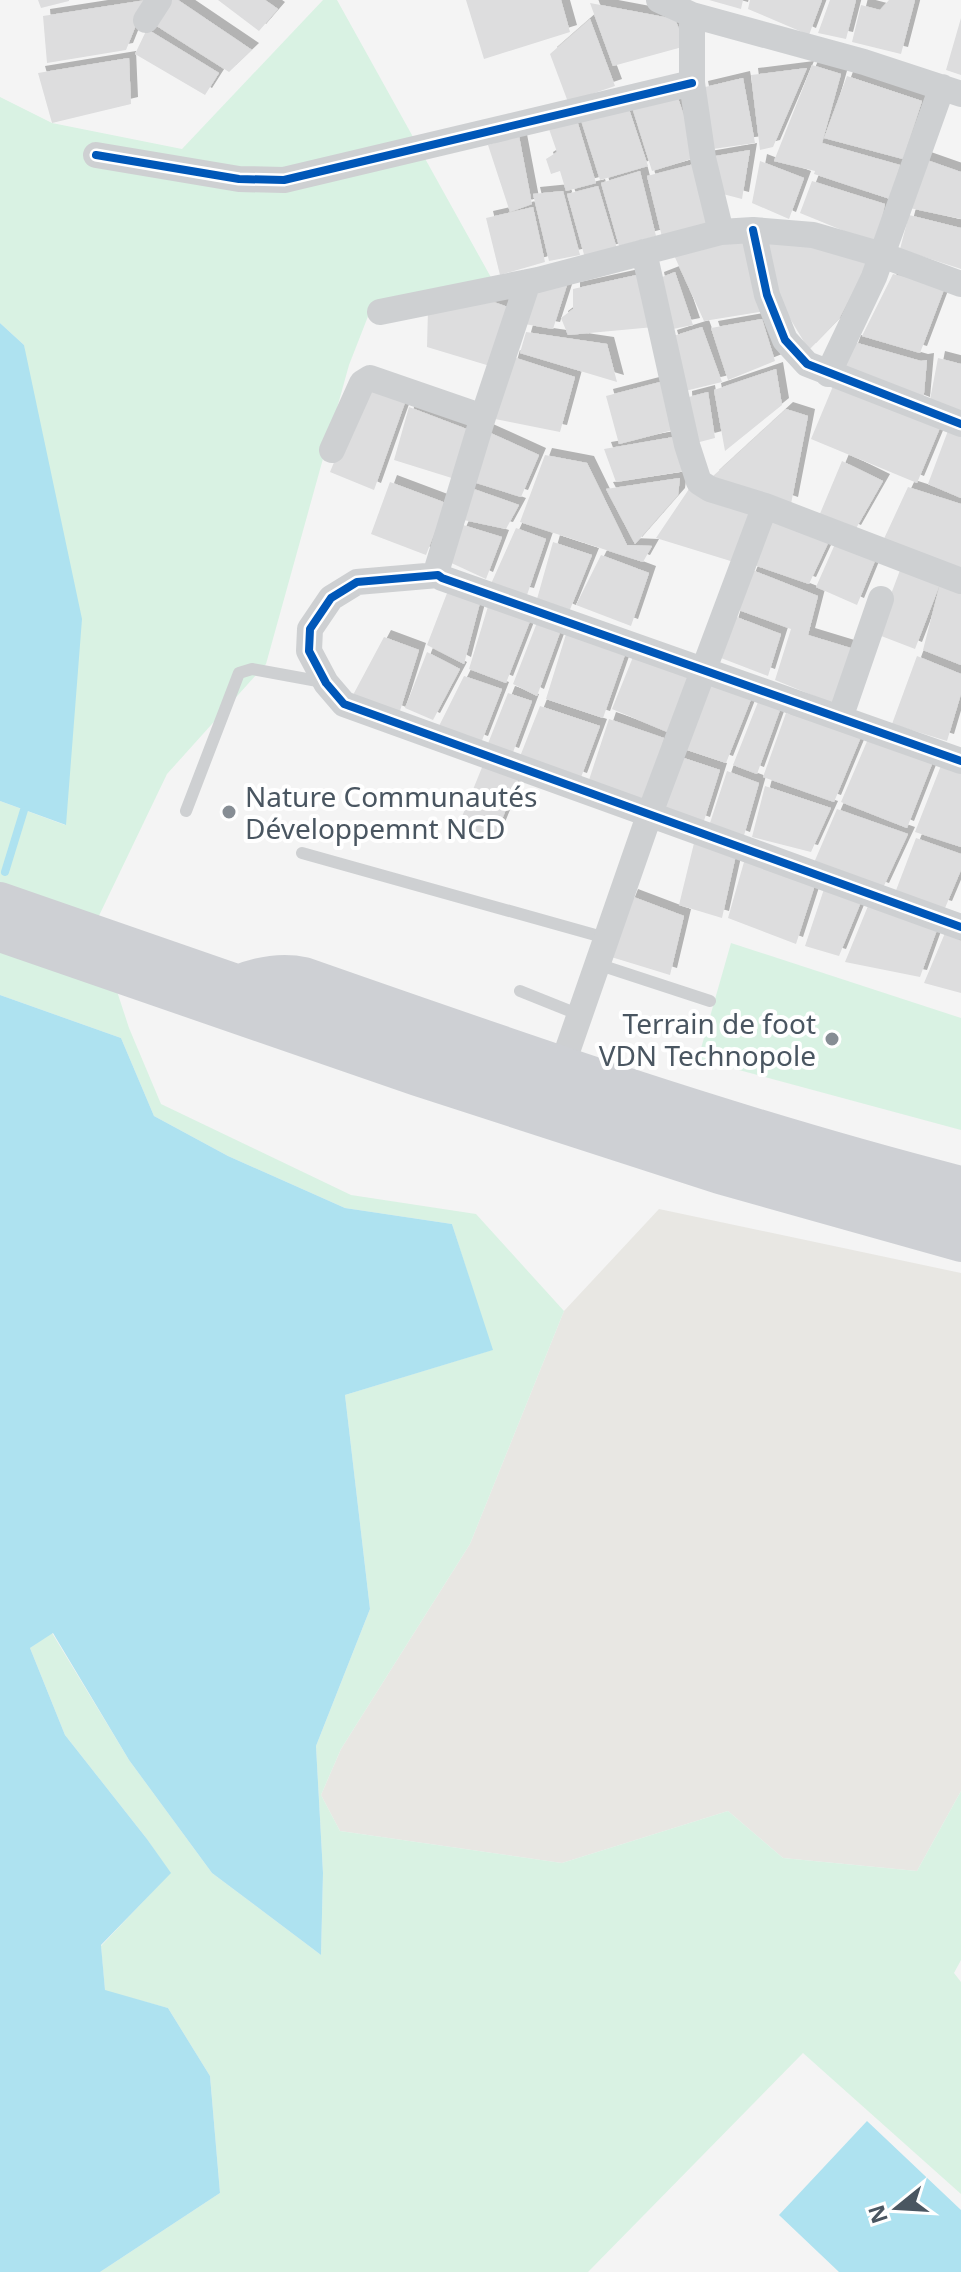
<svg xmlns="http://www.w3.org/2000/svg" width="961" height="2272" viewBox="0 0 961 2272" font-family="'Noto Sans',sans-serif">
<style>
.commercial{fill:#e8e7e3}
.green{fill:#d9f2e3}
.water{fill:#aee2f0}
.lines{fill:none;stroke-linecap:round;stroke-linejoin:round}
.stream{stroke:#aee2f0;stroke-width:8}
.building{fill:#ddddde;filter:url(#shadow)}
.lane{stroke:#ced0d2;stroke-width:12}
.street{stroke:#ced0d2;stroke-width:26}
.secondary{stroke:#ced0d4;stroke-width:36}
.cycleway-casing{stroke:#fff;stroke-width:13}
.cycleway{stroke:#0057b8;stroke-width:8}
.poi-dot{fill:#868d94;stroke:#fff;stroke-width:3}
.labels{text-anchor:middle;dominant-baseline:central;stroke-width:8;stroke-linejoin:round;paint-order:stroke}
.poi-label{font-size:28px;fill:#4a5661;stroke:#fff;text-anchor:start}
</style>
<defs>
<filter id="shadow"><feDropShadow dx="7" dy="-7" stdDeviation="0" flood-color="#0004"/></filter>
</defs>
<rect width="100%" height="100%" fill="#f4f4f4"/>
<path class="commercial" d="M659,1209L961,1273V1791L917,1871L783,1858L728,1811L562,1863L340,1831L321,1795L341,1749L470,1544L564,1311Z"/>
<path class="green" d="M323,0H337L493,281L374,301L349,365L266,664L167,774L95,924L129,1028L161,1104L351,1195L476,1214L564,1311L470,1544L341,1749L321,1795L340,1831L562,1863L728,1811L783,1858L917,1871L961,1791V1960L954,1973L961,1982V2194L803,2053L588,2272H100L220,2193L210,2076L168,2008L105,1991L101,1946L170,1873L147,1839L65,1735L30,1648L52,1633L129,1760L212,1873L321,1955L323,1873L316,1746L370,1609L345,1395L492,1350L452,1224L345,1208L228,1156L154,1116L121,1038L0,995V801L65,825L24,345L0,323V97L52,123L182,149Z
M731,943L961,1018V1130L698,1059Z"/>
<path class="water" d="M0,323L24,345L82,619L66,825L0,801Z
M0,995L121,1038L154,1116L228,1156L345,1208L452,1224L493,1350L345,1395L370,1609L316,1746L323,1873L321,1955L212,1873L129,1760L53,1633L30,1648L65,1735L147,1839L171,1873L101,1945L105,1990L168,2008L210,2076L220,2193L100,2272H0Z
M867,2121L961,2210V2272H839L779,2215Z"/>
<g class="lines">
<path class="stream" d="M5,872L24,810"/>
</g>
<path class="building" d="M38,0H69V1L41,8Z
M146,0L126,50L47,63L43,16Z
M169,0H178L252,50L229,72L152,23Z
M218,0H265L278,9L259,31Z
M466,0H561L570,32L484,59Z
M709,0H743L741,9Z
M750,0H822L809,35L748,9Z
M830,0H856L846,39L818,33Z
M889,0H915L901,54L852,42L861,5L880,10Z
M590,3L675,19L686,46L613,66Z
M961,18V75L946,70Z
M590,19L615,86L568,102L550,54Z
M147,29L219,73L205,95L135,54Z
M129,58L131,104L52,123L38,73Z
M812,65L841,74L822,143L900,165L890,199L814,174L815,171L774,161Z
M807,68L773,147L760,150L751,75Z
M847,76L922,101L903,159L824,138Z
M743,78L755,143L713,149L701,88Z
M676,92L698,157L652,171L632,107Z
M627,103L648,166L600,180L580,117Z
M576,117L596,183L566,191L560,171L551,174L546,159L557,152L549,129Z
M519,136L532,204L510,212L488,145Z
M750,150L742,199L719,193L704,158Z
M924,159L961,172V219L905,207Z
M760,161L804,178L789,219L752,203Z
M694,164L715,226L663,241L647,176Z
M640,171L656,236L619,246L601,183Z
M812,181L885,204L876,244L800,213Z
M598,186L617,249L585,258L567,194Z
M563,191L580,255L549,261L533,194Z
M533,207L545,262L500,275L486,218Z
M909,215L961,228V269L900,249Z
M746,236L766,311L704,321L673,253Z
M767,237L869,261L839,319L809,350L780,302Z
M675,272L693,325L668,330L657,279Z
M641,274L654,327L568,335L561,318L573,309V289Z
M893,274L945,287L920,353L862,336Z
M568,282L553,329L519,323L540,286Z
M471,294L508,307L490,366L427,347L428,309Z
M762,319L775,361L728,380L711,328Z
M702,327L722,382L685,391L670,337Z
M526,332L607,344L617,382L520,353Z
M854,342L921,361L927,360L923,404L843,373Z
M513,357L575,377L560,432L495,419Z
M938,358L961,364V415L929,405Z
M776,369L782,405L725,451L714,390Z
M836,379L942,423L917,483L811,439Z
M664,381L677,429L619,444L606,396Z
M367,383L407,397L374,490L330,472Z
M708,392L715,438L688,445L685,398Z
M409,407L472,431L455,479L394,460Z
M786,409L808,416L791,504L712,477Z
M949,428L961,432V498L928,484Z
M486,431L539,455L521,497L470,481Z
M679,436L686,471L616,482L604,449Z
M545,455L587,463L627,545L652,546L643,562L520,522Z
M842,461L883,481L854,532L819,516Z
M680,478L678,495L635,544L606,489Z
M390,482L446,503L426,555L371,534Z
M468,487L519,505L506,529L459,519Z
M908,487L961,504V569L882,543Z
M689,489L754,511L737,563L656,538Z
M772,519L830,539L809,584L754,565Z
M463,525L502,537L486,579L447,561Z
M516,528L546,539L527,595L490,586Z
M553,542L592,555L569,612L537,599Z
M835,544L875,561L857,605L816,587Z
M601,555L649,573L631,626L576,605Z
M902,565L961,590V665L923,650L940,584L915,649L876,634Z
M752,570L818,596L808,635L854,649L839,706L775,680L791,629L736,609Z
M449,588L481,599L464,664L427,645Z
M489,603L532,616L506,683L469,669Z
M734,616L781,634L768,676L721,658Z
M538,620L562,627L537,696L513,684Z
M567,631L627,649L603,718L546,699Z
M384,637L419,650L399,714L353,695Z
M427,652L460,669L433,720L405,708Z
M635,652L692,675L672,734L612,709Z
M917,656L961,674V694L947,741L892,724Z
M464,676L502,689L481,743L438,728Z
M706,683L752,697L726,763L681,748Z
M508,693L532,701L512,755L487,746Z
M758,702L780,710L757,774L733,765Z
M540,706L600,726L580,780L519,759Z
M786,713L861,737L834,802L763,777Z
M609,719L664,738L648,800L588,783Z
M868,739L934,759L907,828L841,802Z
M678,756L720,770L703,824L660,808Z
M485,760L520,775L494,839L459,824Z
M942,763L961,770V847L915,832Z
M727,771L759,783L743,839L709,826Z
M765,786L831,808L811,852L752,837Z
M837,809L908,834L882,890L813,865Z
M916,838L961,854V870L945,908L895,893Z
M695,839L736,855L722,918L679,905Z
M746,855L815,885L796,944L728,918Z
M825,886L861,902L839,956L805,946Z
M631,896L684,916L670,975L608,956Z
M868,906L938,927L920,977L845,962Z
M945,933L961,941V993L924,983Z"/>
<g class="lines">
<path class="lane" d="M186,811L239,673L252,669L323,682
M302,853L606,938
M597,964L710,1001
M520,991L580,1015"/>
<path class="street" d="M659,0L692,15L864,62L961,94
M692,15V83L703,158L721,232
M146,20L159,0
M96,155L239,179L284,180L692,83
M753,230L767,295L785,340L807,364L961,424
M644,252L687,445L699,482L710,489L765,506L961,581
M380,312L538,280L721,232L753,230L813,235L882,255L961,284
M828,374L874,277L942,87
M332,450L362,383L370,378L483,417
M438,575L437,569L483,417L528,282
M840,718L881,599
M961,761L442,578L438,575L357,582L331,598L310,629L309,651L326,683L344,704L961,927
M562,1066L650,813L765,506"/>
<path class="secondary" d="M0,900L481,1067L733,1148L961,1212
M0,934L417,1078L719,1176L961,1244
M238,983C260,974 281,970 304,975C521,1051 738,1127 961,1184"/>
<g class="cycleway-casing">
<path id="cycleway" d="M96,155L239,179L284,180L692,83
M753,230L767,295L785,340L807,364L961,424
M961,761L442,578L438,575L357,582L331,598L310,629L309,651L326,683L344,704L961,927"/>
</g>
<use href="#cycleway" class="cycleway"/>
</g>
<g class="poi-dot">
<circle cx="229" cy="812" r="8"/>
<circle cx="832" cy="1039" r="8"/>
</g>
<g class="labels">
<g class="poi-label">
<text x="245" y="796">Nature Communautés<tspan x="245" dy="32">Développemnt NCD</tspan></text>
<text x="816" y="1023" text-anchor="end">Terrain de foot<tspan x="816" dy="32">VDN Technopole</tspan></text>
</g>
</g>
<g transform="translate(897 2208) rotate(252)" stroke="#ffffff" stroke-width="6" paint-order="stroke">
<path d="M0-6L14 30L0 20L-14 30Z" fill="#4a5661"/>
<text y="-12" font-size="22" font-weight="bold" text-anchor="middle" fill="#4a5661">N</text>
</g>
</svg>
